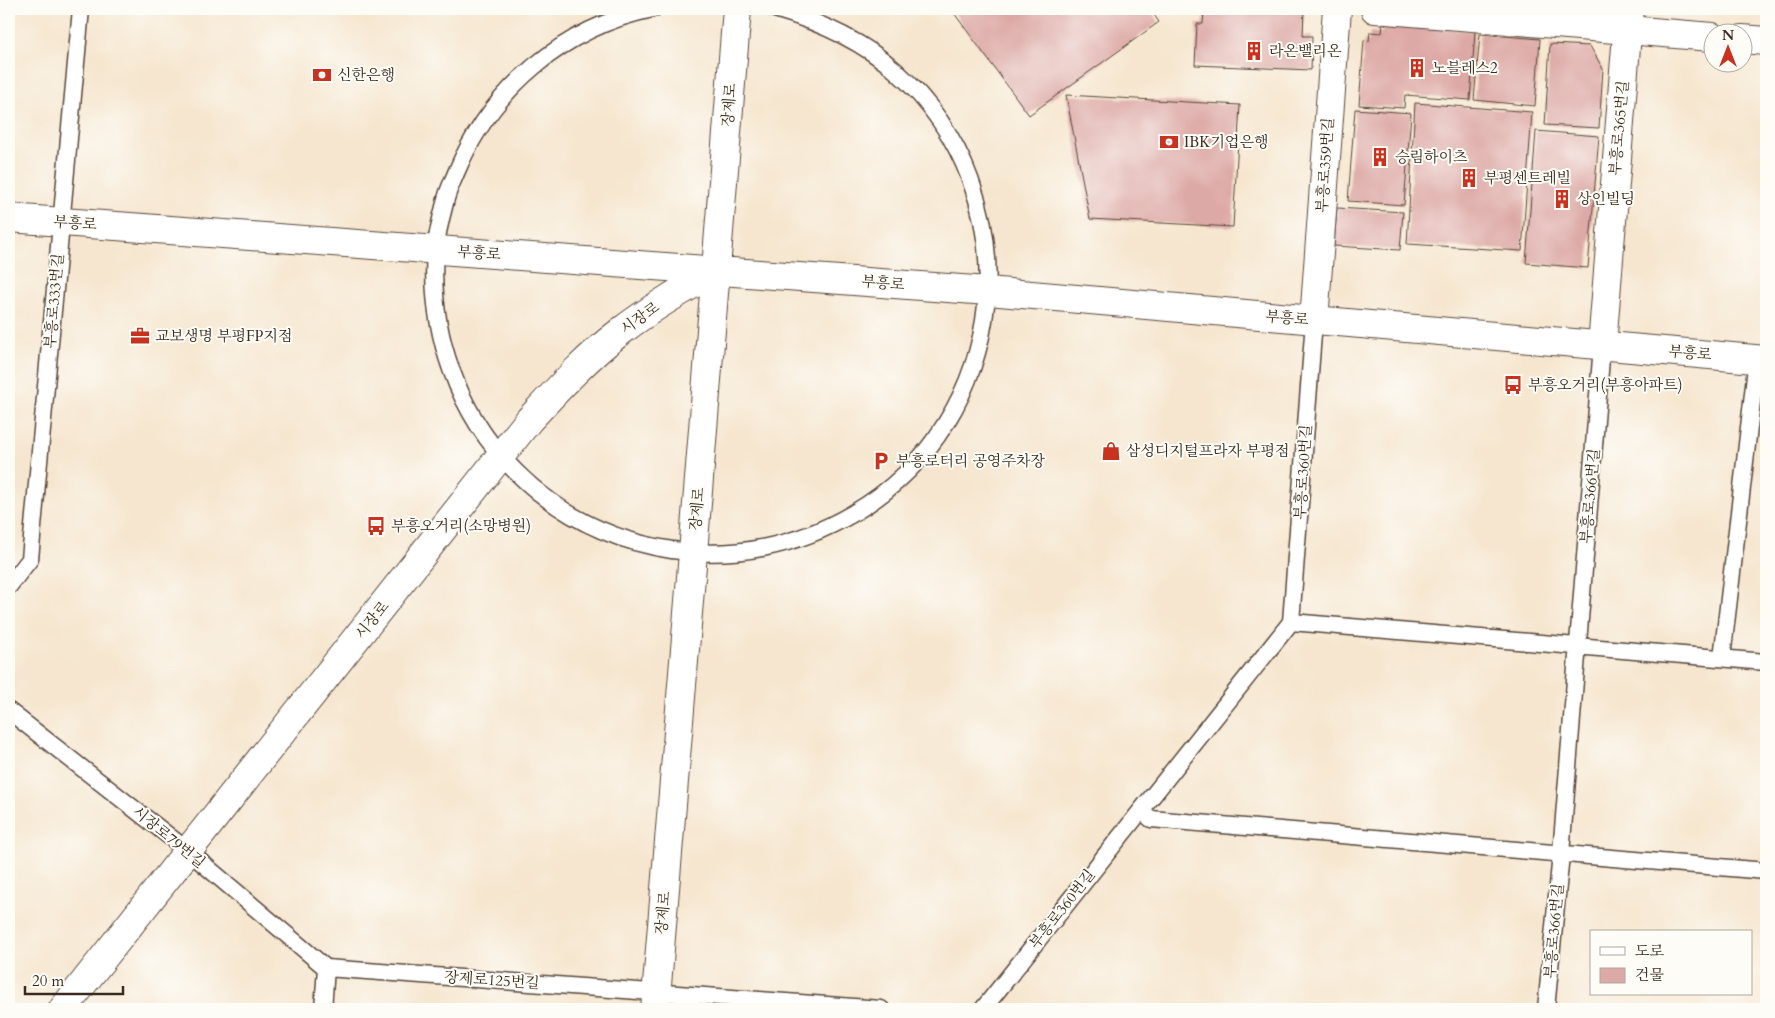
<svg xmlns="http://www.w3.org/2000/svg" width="1775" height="1018" viewBox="0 0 1775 1018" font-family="Cardo,'Noto Serif KR',serif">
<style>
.building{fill:#dda9a6}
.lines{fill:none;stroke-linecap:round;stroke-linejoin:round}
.service-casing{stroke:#574639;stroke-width:19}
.minor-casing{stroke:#574639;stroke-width:30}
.tertiary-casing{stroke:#574639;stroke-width:30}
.secondary-casing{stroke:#574639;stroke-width:30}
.service{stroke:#fff;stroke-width:16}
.minor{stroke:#fff;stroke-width:28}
.tertiary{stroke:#fff;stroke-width:28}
.secondary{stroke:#fff;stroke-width:28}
.labels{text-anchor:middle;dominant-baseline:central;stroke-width:4;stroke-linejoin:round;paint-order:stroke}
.poi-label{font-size:15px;fill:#3b2a1e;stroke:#fdfcf7;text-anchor:start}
.street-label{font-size:15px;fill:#3b2a1e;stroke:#fdfcf7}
</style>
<rect width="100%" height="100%" fill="#fdfcf7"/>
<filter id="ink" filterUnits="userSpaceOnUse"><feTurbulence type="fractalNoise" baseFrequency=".02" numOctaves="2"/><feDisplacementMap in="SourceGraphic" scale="10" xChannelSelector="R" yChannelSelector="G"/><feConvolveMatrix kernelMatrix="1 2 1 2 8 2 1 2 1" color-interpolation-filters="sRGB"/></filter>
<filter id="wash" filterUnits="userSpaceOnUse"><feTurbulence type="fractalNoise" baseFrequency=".0096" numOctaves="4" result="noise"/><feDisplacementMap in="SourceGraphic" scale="20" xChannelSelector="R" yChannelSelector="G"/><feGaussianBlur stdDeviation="1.12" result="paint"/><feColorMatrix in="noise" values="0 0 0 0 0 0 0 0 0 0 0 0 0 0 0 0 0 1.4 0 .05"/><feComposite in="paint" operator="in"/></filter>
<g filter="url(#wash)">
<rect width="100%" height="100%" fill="#f6e6cf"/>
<g id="blocks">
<path class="building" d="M951,9H1150L1159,22L1029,115Z
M1224,9H1304L1303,36H1312L1311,70L1195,65L1197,24H1203L1204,11L1224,12Z
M1383,24L1475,31L1470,100L1405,95L1404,108L1359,105L1364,40L1369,41L1370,32L1382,33Z
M1480,34L1540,39L1535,106L1474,100Z
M1550,44L1590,46L1603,69L1599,128L1545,125Z
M1066,95L1240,105L1233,227L1090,219Z
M1415,103L1532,112L1522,251L1407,244Z
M1355,109L1411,113L1404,205L1348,201Z
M1536,131L1599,136L1588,268L1526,263Z
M1337,208L1403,212L1400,250L1334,246Z"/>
</g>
</g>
<g filter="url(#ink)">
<use href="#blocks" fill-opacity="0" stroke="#574639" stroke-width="1"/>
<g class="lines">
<g class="service-casing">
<path id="service" d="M653,9C564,27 491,89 456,173C452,183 447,192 445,203C441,218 437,235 435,251C429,332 458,415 516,472C559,515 613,541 672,550C735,559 797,546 852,514C1012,421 1035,195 896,71C861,40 820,22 775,9
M9,586L30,559L81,9
M1291,622L1766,662
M1722,658L1757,359
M9,711L188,851L326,968
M1141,810L1151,819L1766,871
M326,968L881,1009
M323,1009L326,968
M983,1009L1291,622L1314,321
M1546,1009L1561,854L1602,346"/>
</g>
<g class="minor-casing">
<path id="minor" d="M1375,9L1712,37
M1742,39L1766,41
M1314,321L1337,9
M1602,346L1629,9"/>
</g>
<g class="tertiary-casing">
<path id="tertiary" d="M63,1009L529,420C558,389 586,358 620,332C651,308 684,289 717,270
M655,1009L693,553"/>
</g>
<g class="secondary-casing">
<path id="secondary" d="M9,218L988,291L1766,360
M693,553L737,9"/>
</g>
<use href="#service" class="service"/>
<use href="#minor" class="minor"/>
<use href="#tertiary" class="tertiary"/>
<use href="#secondary" class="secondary"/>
</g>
</g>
<defs>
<g id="building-bare" transform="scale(1.5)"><path d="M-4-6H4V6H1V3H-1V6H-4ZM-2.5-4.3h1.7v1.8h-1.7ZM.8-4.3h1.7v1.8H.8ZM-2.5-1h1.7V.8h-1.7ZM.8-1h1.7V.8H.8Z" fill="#c8321e" stroke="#fdfcf7" stroke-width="2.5" paint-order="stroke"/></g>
<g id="bank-bare" transform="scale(1.5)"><path d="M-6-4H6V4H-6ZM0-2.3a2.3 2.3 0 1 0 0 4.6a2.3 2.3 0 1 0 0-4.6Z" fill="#c8321e" stroke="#fdfcf7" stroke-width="2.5" paint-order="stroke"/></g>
<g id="office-bare" transform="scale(1.5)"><path d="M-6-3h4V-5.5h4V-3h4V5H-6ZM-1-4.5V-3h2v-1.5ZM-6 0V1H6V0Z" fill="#c8321e" stroke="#fdfcf7" stroke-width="2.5" paint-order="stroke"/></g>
<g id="bus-bare" transform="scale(1.5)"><path d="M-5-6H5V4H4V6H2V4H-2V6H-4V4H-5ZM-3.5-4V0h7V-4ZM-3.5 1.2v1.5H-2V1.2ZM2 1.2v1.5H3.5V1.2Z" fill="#c8321e" stroke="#fdfcf7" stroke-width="2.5" paint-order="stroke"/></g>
<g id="shop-bare" transform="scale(1.5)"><path d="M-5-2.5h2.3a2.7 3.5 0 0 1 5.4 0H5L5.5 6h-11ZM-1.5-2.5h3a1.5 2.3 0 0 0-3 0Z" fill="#c8321e" stroke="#fdfcf7" stroke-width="2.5" paint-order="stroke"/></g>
<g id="parking-bare" transform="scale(1.5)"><path d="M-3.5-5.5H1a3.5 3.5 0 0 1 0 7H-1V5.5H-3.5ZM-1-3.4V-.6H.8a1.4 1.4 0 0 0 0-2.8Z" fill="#c8321e" stroke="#fdfcf7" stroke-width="2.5" paint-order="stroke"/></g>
</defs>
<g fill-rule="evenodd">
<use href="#building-bare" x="1254" y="51"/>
<use href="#building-bare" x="1417" y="68"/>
<use href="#bank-bare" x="322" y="75"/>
<use href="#bank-bare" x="1169" y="142"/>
<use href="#building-bare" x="1380" y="157"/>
<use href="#building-bare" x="1469" y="178"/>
<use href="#building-bare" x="1562" y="199"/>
<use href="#office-bare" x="140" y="336"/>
<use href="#bus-bare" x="1513" y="385"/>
<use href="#shop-bare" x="1111" y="451"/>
<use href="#parking-bare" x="881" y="461"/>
<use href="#bus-bare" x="376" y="526"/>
</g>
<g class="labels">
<g class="poi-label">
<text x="1269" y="51">라온밸리온</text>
<text x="1432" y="68">노블레스2</text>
<text x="337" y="75">신한은행</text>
<text x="1184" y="142">IBK기업은행</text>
<text x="1395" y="157">승림하이츠</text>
<text x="1484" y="178">부평센트레빌</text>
<text x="1577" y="199">상인빌딩</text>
<text x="155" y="336">교보생명 부평FP지점</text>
<text x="1528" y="385">부흥오거리(부흥아파트)</text>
<text x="1126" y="451">삼성디지털프라자 부평점</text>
<text x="896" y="461">부흥로터리 공영주차장</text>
<text x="391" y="526">부흥오거리(소망병원)</text>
</g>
<g class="street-label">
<text transform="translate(729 105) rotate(-86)">장제로</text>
<text transform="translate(1619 128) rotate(-85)">부흥로365번길</text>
<text transform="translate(1325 165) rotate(-86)">부흥로359번길</text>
<text transform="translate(75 223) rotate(4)">부흥로</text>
<text transform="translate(479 253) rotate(4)">부흥로</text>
<text transform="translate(883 283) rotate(5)">부흥로</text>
<text transform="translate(54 301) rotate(-85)">부흥로333번길</text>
<text transform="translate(640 318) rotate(-36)">시장로</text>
<text transform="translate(1287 318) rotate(5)">부흥로</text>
<text transform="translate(1690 353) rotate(5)">부흥로</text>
<text transform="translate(1303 472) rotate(-86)">부흥로360번길</text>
<text transform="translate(1590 496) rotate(-85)">부흥로366번길</text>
<text transform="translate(697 509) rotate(-85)">장제로</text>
<text transform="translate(372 620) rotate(-51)">시장로</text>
<text transform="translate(169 837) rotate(39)">시장로79번길</text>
<text transform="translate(1062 909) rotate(-52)">부흥로360번길</text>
<text transform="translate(663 913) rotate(-85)">장제로</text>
<text transform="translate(1554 931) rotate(-85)">부흥로366번길</text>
<text transform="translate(492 980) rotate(4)">장제로125번길</text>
</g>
</g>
<rect width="1775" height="1018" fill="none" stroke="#fdfcf7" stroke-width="30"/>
<rect x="1590" y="930" width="162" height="65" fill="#fdfcf7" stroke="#afa8a0"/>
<rect x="1600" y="947" width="25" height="8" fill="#ffffff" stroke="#afa8a0"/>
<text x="1635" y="956" font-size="15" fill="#3b2a1e">도로</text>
<rect x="1600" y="968" width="25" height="15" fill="#dda9a6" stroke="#afa8a0"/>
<text x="1635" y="980" font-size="15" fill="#3b2a1e">건물</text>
<g transform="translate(1728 48)"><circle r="24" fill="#fdfcf7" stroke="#afa8a0"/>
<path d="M0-4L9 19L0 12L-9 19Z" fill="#c8321e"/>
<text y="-8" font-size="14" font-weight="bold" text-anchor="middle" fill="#3b2a1e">N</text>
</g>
<path d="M25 986v8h98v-8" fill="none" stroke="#3b2a1e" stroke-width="2.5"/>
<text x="32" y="986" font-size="15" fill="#3b2a1e" stroke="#fdfcf7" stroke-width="4" paint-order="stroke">20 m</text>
</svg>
